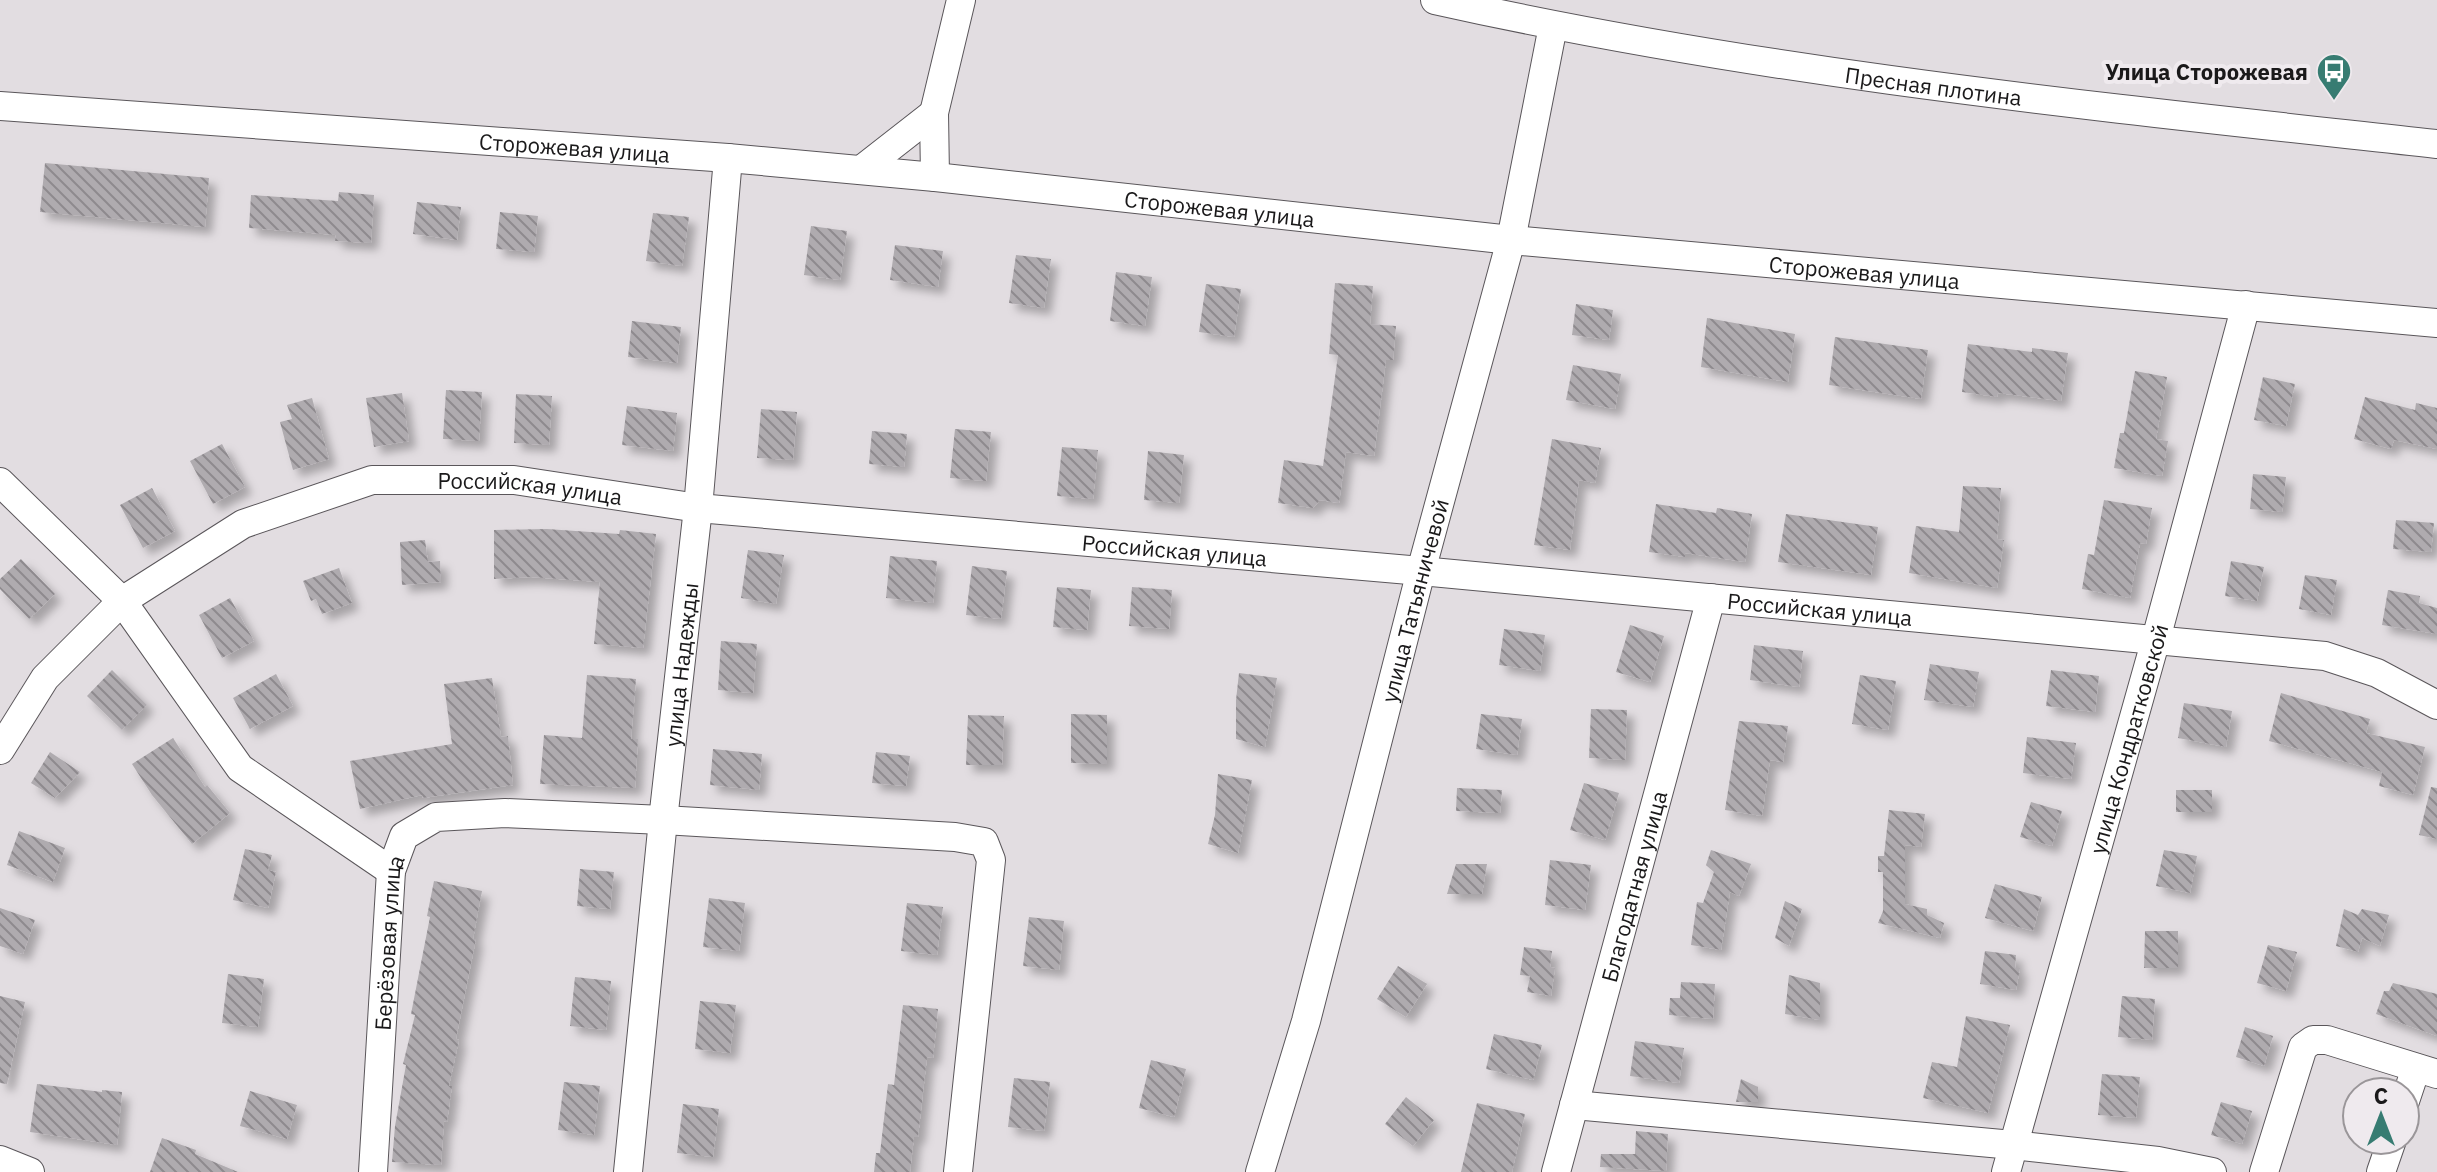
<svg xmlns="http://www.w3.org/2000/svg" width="2437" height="1172" viewBox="0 0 2437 1172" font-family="'IBM Plex Sans',sans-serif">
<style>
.building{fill:url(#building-back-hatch);filter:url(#shadow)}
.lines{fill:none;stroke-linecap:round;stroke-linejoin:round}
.minor-casing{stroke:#5a565a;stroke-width:30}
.minor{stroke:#fff;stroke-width:28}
.labels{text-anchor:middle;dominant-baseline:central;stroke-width:8;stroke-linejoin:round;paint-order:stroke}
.poi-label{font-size:22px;font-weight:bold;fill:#1a191a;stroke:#efeaee;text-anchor:end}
.street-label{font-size:22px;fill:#1a191a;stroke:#efeaee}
</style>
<defs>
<pattern id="building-back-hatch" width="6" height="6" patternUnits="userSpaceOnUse" patternTransform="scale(2)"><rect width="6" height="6" fill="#afabaf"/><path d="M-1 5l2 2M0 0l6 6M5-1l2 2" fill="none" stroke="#8e8a8e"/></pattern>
<filter id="shadow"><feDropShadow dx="7" dy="7" stdDeviation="4" flood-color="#0004"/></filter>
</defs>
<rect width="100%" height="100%" fill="#e2dde1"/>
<path class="building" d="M45,163L209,178L205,227L40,212Z
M339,192L374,195L371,243L335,241L336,235L249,228L251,195L338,201Z
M417,202L461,207L457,240L413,234Z
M500,212L538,216L534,252L496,249Z
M653,213L689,217L682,266L646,261Z
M811,226L847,231L840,280L804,275Z
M895,245L943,251L938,287L890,280Z
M1016,255L1051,259L1044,308L1009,303Z
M1116,272L1152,277L1145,326L1110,321Z
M1335,283L1373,286L1370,324L1396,326L1393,360H1386L1374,456L1346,452L1339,503L1320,500L1313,508L1278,503L1284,460L1323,466L1338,355L1329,354Z
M1206,284L1241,289L1234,337L1199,332Z
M1576,304L1613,310L1609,340L1572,335Z
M1707,318L1795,334L1788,382L1701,367Z
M632,321L681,327L677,363L628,357Z
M1835,337L1928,350L1921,399L1829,385Z
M1968,344L2032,352V348L2068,353L2061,401L1998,393L1997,397L1962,392Z
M1573,365L1621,374L1615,409L1566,400Z
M2135,371L2167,377L2156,439L2168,441L2162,476L2114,468L2120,433H2124Z
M2263,377L2295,384L2286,426L2254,420Z
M446,390L482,392L479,441L443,439Z
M402,393L409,441L374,447L366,398Z
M516,394L552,396L549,445L514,443Z
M2365,397L2415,410L2416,403L2437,408V449L2394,440L2391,449L2354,439Z
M312,398L329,459L293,470L280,422L292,419L287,405Z
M627,406L677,413L673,451L622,445Z
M761,409L797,412L793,460L757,458Z
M955,429L991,432L986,481L950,478Z
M872,431L907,434L904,467L869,464Z
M1552,439L1601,448L1595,483L1579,480L1570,550L1534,545Z
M222,444L245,487L213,504L190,461Z
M1062,447L1098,450L1093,499L1057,496Z
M1148,451L1184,455L1179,503L1144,500Z
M2253,474L2286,477L2282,512L2250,509Z
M1963,486L2001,488L1997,539L2004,540L1997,588L1909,573L1916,526L1959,532Z
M152,488L175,531L143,548L120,505Z
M2104,500L2152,508L2146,544L2140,543L2130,598L2082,589L2088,554L2094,555Z
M1656,504L1716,513L1717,508L1752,514L1745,562L1685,553V557L1649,552Z
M1786,514L1878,527L1871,575L1778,562Z
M2396,520L2434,523L2431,552L2393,549Z
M547,529L619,534L620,530L656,534L643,648L594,644L600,582L531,577L494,579V530Z
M425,540L428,562L440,561L441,582L402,585L400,542Z
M748,550L784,555L776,604L741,598Z
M890,556L937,561L933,603L886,598Z
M21,559L55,594L29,619L0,589V579Z
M2231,561L2264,567L2257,601L2225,596Z
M972,566L1007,571L1001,619L966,615Z
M339,568L352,603L322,614L316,599L311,601L303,581Z
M2305,575L2337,580L2331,615L2299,609Z
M1057,587L1091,590L1087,630L1053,627Z
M1132,587L1172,590L1169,629L1129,626Z
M2388,590L2420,596L2419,603L2437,608V634L2382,625Z
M230,598L254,641L222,658L199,615Z
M1630,625L1664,636L1650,682L1616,672Z
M1504,629L1545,635L1540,671L1499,665Z
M721,641L757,644L753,693L718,690Z
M1754,645L1803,651L1799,687L1750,680Z
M1930,664L1979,672L1973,707L1924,700Z
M112,670L147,705L122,730L87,696Z
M2051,670L2099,676L2095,712L2046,706Z
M1239,673L1277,678L1265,747L1236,739V700Z
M276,674L293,706L250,729L233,698Z
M587,675L636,679L631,739H638L635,788L540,784L544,735L582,738Z
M1860,675L1896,681L1888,730L1852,724Z
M492,678L501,737L508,736L513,785L423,798L422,795L360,809L350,761L452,744L444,684Z
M2281,693L2370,719L2366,733L2425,747L2413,795L2379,786L2382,772L2269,741Z
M2184,703L2232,711L2226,747L2178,738Z
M1591,709L1627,710L1625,760L1589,758Z
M1071,714L1107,715V764L1071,763Z
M1481,714L1522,719L1517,755L1476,749Z
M968,715L1004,716L1002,765H966Z
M1739,721L1788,726L1783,762L1770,760L1762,816L1725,810Z
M2027,737L2076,743L2071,779L2023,773Z
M173,738L205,787L207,785L230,813L192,844L152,795L132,764Z
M713,749L762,754L759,790L710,785Z
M50,752L80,772L55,798L31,783Z
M876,752L910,756L906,786L872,783Z
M1218,774L1252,780L1238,853L1208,844L1215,815Z
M1584,783L1619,793L1605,840L1570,830Z
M2431,787L2437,788V839L2419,835Z
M1457,788L1502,790L1500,813L1456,811Z
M2176,790H2212V812H2176Z
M2031,802L2062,811L2052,846L2020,837Z
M1889,810L1925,814L1921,847L1905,845V904L1927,909V915L1944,923L1940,938L1878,923L1883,911V872H1878V856H1884Z
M19,831L65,848L53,882L7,865Z
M245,849L272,855L268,870L276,872L268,908L233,900Z
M1711,850L1751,864L1739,896L1730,892L1721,950L1691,945L1697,902L1703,903L1714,872L1706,865Z
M2164,850L2197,856L2190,893L2156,886Z
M1550,860L1591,865L1585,910L1545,905Z
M1456,864H1487L1482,894H1447Z
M580,869L614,872L610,909L577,906Z
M434,881L482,891L473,939H476L456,1039L459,1040L449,1086H452L447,1122L444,1121L441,1165L392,1162L395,1126L406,1065L403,1064L415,1015L411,1014L430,917L427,916Z
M1995,884L2042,897L2033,931L1985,918Z
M709,898L745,903L739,951L703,947Z
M1785,901L1802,909L1789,946L1775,938Z
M907,903L943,907L937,955L901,951Z
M0,908L35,920L23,954L0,946Z
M2344,909L2358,915L2362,909L2389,915L2380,946L2362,938L2358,952L2336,946Z
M1029,917L1064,921L1059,970L1023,966Z
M2145,931H2178V968H2144Z
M2268,945L2297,952L2286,991L2257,983Z
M1524,947L1552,951L1550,967L1555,968L1551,996L1527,992L1530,976L1520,975Z
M1985,951L2016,955L2015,968H2020L2016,990L1980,984Z
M1398,966L1427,984L1406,1017L1377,999Z
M228,974L264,979L258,1027L222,1023Z
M1789,975L1820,983V1020L1785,1014Z
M575,977L611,981L606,1030L570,1026Z
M1681,982L1715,984L1713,1019L1669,1015L1670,998H1680Z
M2393,983L2437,994V1036L2376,1014L2384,991H2389Z
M0,996L25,1002L7,1084L0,1083Z
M2122,996L2155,999L2152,1040L2118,1037Z
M700,1001L736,1005L730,1053L695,1049Z
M903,1005L938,1009L933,1058L927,1057L918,1137H914L910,1172H874L876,1153H880L888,1084L894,1085Z
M1966,1016L2010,1025L1988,1113L1923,1098L1932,1062L1957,1067Z
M2245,1027L2273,1036L2264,1066L2236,1057Z
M1494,1034L1542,1045L1533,1080L1486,1069Z
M1635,1041L1684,1048L1679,1083L1630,1076Z
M1151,1060L1186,1069L1174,1117L1139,1108Z
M2102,1074L2140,1077L2136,1118L2098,1115Z
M1014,1078L1050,1082L1044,1131L1008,1127Z
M1741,1079L1758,1087V1102H1736Z
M564,1082L600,1086L594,1135L558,1130Z
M37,1084L102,1092V1090L122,1092L117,1145L30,1132Z
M250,1091L297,1105L287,1139L240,1126Z
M1406,1097L1434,1120L1413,1146L1385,1124Z
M2221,1102L2252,1111L2242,1144L2211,1135Z
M1477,1103L1525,1114L1512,1172H1461Z
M683,1104L719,1109L713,1157L677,1153Z
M1636,1131L1668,1134L1666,1171L1600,1167L1601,1154H1635Z
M162,1138L196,1150L195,1154L238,1172H150Z"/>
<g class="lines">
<g class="minor-casing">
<g id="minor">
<path id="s1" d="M1435,0C1765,74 2101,107 2437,144"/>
<path id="s2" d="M0,106L728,158L935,177L1511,240L2437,323"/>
<path d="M861,170L934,113"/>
<path d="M935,177L934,113L961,0"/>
<path d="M0,482L122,601L240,768L391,871"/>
<path id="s3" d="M0,750L45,678L122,601L243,524L372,480H514L698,508L1421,571L2325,656L2377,673L2437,705"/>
<path d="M2405,1101L2416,1068"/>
<path d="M1574,1105L2013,1145L2158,1161L2212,1172"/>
<path d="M0,1160L30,1172"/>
<path id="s4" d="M373,1172L391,871L404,836L436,817L505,813L663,820L955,837L984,842L991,860L958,1172"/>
<path id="s5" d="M628,1172L663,820L698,508L728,158"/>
<path id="s6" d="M1260,1172L1306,1021L1421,571L1511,240L1553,26"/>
<path id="s7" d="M1556,1172L1711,598"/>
<path id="s8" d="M2006,1172L2156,639L2246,305"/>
<path d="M2264,1172L2303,1047L2313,1040H2327L2437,1074"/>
<path d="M2381,1172L2392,1140"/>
</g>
</g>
<use href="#minor" class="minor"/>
</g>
<defs>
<g id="bus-pin" transform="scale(1.8)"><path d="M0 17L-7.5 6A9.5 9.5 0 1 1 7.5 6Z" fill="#377c72" stroke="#efeaee"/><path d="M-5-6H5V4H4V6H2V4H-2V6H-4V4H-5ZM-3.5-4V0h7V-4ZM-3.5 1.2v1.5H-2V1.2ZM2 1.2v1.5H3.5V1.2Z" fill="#fff"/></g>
</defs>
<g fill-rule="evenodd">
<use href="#bus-pin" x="2334" y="71"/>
</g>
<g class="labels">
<g class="poi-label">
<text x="2308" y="71">Улица Сторожевая</text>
</g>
<g class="street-label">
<text stroke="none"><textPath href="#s1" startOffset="506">Пресная плотина</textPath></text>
<text stroke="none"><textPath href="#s2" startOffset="576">Сторожевая улица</textPath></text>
<text stroke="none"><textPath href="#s2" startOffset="1224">Сторожевая улица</textPath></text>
<text stroke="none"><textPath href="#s2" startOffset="1872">Сторожевая улица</textPath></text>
<text stroke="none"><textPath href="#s3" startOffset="632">Российская улица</textPath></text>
<text stroke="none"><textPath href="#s3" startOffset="1280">Российская улица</textPath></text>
<text stroke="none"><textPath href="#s6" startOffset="592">улица Татьяничевой</textPath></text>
<text stroke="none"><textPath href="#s3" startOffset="1928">Российская улица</textPath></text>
<text stroke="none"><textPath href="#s5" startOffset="510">улица Надежды</textPath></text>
<text stroke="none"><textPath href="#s8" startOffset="450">улица Кондратковской</textPath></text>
<text stroke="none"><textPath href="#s7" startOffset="296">Благодатная улица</textPath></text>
<text stroke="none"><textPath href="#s4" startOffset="230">Берёзовая улица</textPath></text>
</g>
</g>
<g transform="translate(2381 1116)"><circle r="38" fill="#efeaee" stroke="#9a9699" stroke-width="2"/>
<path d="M0-6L14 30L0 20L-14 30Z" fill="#377c72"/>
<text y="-12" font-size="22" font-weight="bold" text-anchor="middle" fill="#1a191a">С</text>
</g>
</svg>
